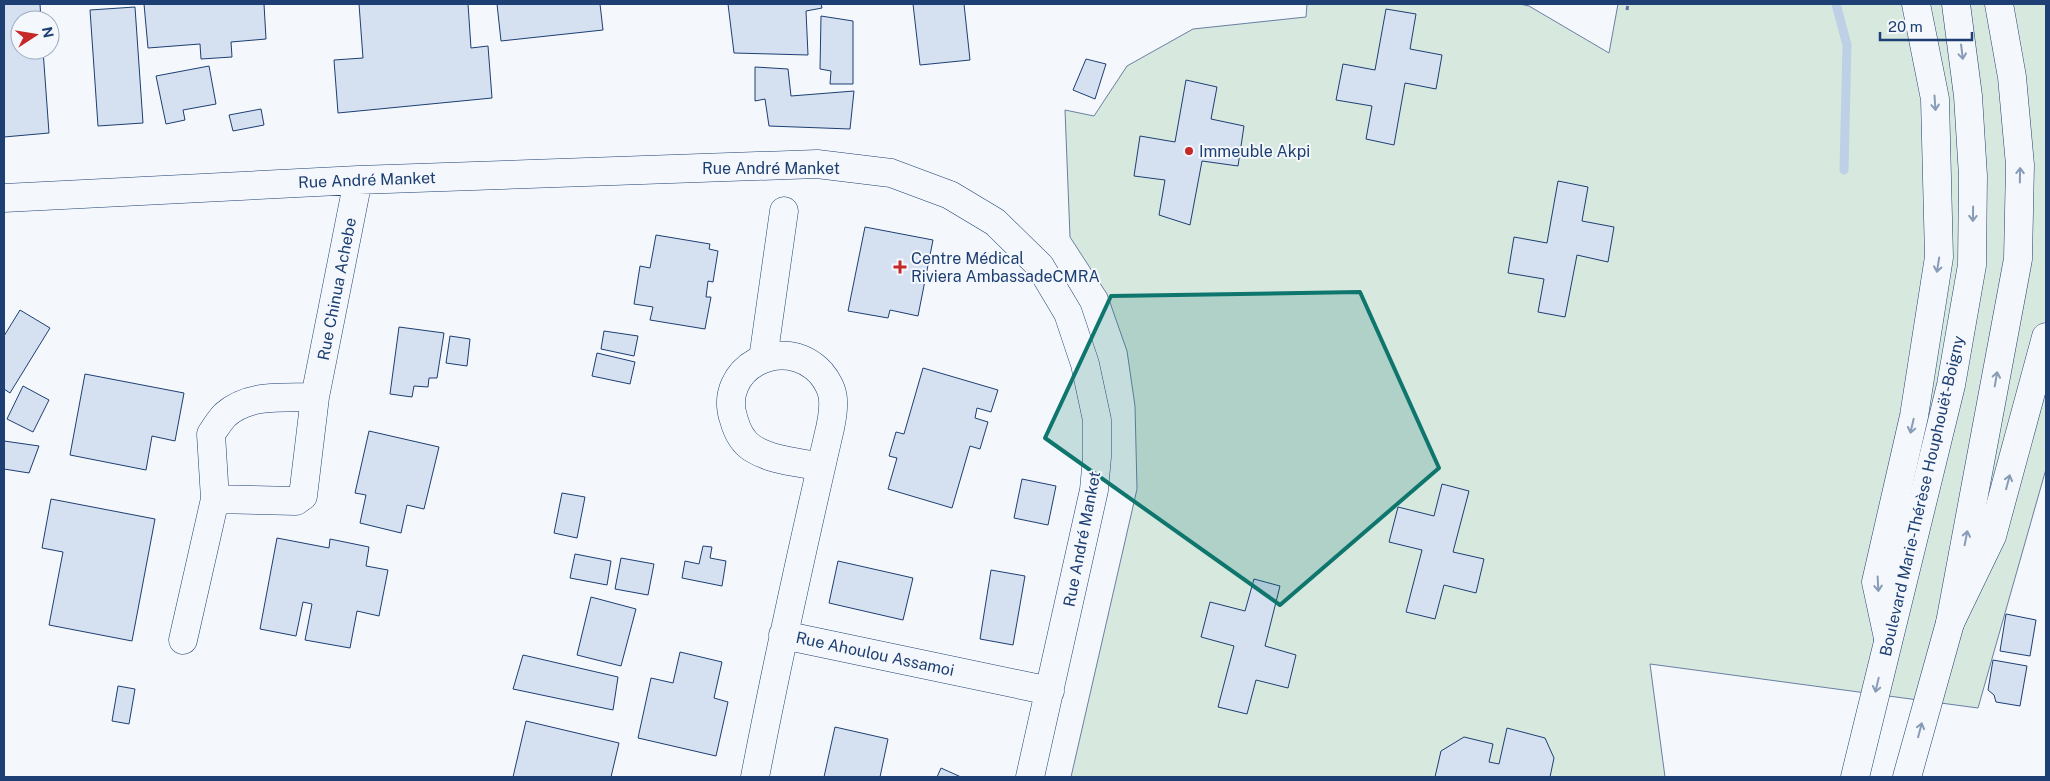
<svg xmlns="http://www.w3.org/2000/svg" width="2050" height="781" viewBox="0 0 2050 781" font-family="'Public Sans',sans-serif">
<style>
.green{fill:#d7e8df;stroke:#687fa3}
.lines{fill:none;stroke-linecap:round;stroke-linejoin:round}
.stream{stroke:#bed0e5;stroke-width:9}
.building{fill:#d5e0f0;stroke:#1d3f73}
.minor-casing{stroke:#1d3f73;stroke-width:29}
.major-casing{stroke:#1d3f73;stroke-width:29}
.highway-casing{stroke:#1d3f73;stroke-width:29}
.path{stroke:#5e769c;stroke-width:3;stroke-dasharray:4 2.5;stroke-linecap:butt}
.minor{stroke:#f4f7fb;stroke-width:28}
.major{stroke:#f4f7fb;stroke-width:28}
.highway{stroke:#f4f7fb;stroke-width:28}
.oneway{stroke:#889bb7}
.marked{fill:#0f766e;fill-opacity:0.2;stroke:#0f766e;stroke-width:4;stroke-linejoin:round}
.poi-dot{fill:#c62828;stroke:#f4f7fb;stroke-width:2}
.labels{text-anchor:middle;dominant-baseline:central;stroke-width:4;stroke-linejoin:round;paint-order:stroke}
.poi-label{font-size:16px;fill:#1d3f73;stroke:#f4f7fb;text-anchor:start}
.street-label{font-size:16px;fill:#1d3f73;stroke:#f4f7fb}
</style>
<rect width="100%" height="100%" fill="#f4f7fb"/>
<path class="green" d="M1307,4H1520L1529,6L1609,53L1618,4H2046V469L1978,708L1650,664L1665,777H1071L1137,489L1135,406L1127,351L1107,294L1070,237L1065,110L1094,116L1127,66L1193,29L1306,17Z"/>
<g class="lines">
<path class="stream" d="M1836,4L1847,45L1844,170"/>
</g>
<path class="building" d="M4,4H40L41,20H20V50H43L49,133L4,137Z
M144,4H264L266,39L231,42L232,57L201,59L200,44L148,48Z
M359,4H468L471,48L488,46L492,98L338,113L334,60L363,58Z
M497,4H600L603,30L501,41Z
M728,4H821L822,8L806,11L808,55L734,53Z
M913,4H964L970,60L920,65Z
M135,7L143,123L98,126L90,10Z
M1386,9L1416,14L1410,49L1442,55L1436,89L1405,83L1394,145L1366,139L1372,106L1336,100L1343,64L1375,70Z
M821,16L853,21V84H830L831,71L820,69Z
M1086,59L1106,64L1095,99L1073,90Z
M209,66L216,104L183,110L185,120L166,124L156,76Z
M755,67L788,69L791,96L854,91L850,129L769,126L765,99L755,101Z
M1186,80L1217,87L1211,119L1244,126L1238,166L1202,161L1190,225L1159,215L1165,180L1134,176L1140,136L1175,142Z
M261,109L264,125L233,131L229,115Z
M1558,181L1588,187L1582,221L1614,227L1608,262L1577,255L1565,317L1538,312L1544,279L1508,273L1514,237L1547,243Z
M865,227L933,240L918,316L890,310L888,318L848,311Z
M656,235L710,244L709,249L718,251L713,282L708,281L706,297H711L705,329L650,320L653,307L634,304L640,266L650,268Z
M20,310L50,328L10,393L4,389V336Z
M399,327L444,333L437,378H429L428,387L414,386L412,397L390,394Z
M604,331L638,336L634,356L601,349Z
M450,336L470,339L467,366L446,363Z
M597,353L635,362L630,384L592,376Z
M923,368L998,390L991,412L977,408L975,418L988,422L980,449L970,446L952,508L888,489L897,458L889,456L896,432L904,434Z
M85,374L184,393L175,441L152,436L146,470L70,455Z
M23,386L49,400L33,432L7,419Z
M369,431L439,447L424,509L407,505L401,533L360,523L366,495L355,493Z
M4,441L39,446L29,473L4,469Z
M1022,479L1056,486L1048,525L1014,518Z
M1442,484L1469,491L1453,552L1484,559L1476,593L1444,585L1435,619L1406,612L1422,550L1389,542L1398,507L1434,516Z
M562,493L585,497L577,538L554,533Z
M51,499L155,519L132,641L49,625L63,552L42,548Z
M277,538L329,548L330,539L369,547L366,566L388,570L379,616L357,611L350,648L305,640L312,604L303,602L296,636L260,629Z
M703,546L712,547L710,558L726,561L722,586L682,578L685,561L699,564Z
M575,554L611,561L607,585L570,578Z
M621,558L654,564L648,595L615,589Z
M838,561L913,578L903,620L829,603Z
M991,570L1025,576L1013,645L980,639Z
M1254,579L1280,586L1265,646L1296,655L1288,688L1256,680L1247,714L1218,707L1234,646L1201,637L1210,602L1245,611Z
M591,597L636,609L621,666L577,655Z
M2006,614L2036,620L2030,656L2000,651Z
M680,652L722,662L714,698L728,702L716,756L638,738L651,678L673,683Z
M523,655L618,677L613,710L513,689Z
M1993,660L2027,666L2020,706L1996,702L1994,695L1988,690Z
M118,686L135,689L129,724L112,721Z
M526,721L619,743L611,777H513Z
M835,727L888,739L880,777H824Z
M1507,728L1545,738L1554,758L1550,777H1435L1441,751L1464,737L1493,744L1489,762L1499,764Z
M941,768L961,777H937Z"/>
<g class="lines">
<g class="minor-casing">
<path id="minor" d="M4,198L358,180L817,164L891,173L950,195L995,222L1040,266L1068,313L1085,364L1097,420V457L1094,490L1030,777
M763,359L784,211
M215,499L296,501L303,496L315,397L358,180
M783,635L1050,691
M183,640L215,499L211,434C215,428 220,420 225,415C249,393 285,398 315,397
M755,777C777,663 802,550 828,437C831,425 834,412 833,400C833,391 827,380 821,373C783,332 716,369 734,420C737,431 743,442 752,448C772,461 799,462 821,467"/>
</g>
<g class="major-casing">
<path id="major" d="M1855,777L1951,385L1972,265L1973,176L1968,96L1956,4
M1907,777L1950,623L2018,259L2020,165L2012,77L1999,4"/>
</g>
<g class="highway-casing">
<path id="highway" d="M1950,623L1992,536L2046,337
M1888,638L1876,582L1914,416L1939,257L1935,99L1916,4"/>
</g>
<path class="path" d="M1627,10L1628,4"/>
<use href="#minor" class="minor"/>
<use href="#major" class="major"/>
<use href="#highway" class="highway"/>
</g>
<defs><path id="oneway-shaft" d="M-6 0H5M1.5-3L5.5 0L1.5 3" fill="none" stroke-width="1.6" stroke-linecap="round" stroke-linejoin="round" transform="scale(1.25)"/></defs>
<g class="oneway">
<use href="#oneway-shaft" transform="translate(1962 52) rotate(83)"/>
<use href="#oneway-shaft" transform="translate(1935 103) rotate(86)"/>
<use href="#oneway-shaft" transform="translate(2020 175) rotate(-89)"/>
<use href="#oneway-shaft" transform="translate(1973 214) rotate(91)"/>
<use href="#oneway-shaft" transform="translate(1938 265) rotate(99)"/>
<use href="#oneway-shaft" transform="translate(1996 379) rotate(-80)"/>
<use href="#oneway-shaft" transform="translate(1912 426) rotate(103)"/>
<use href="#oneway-shaft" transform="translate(2008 482) rotate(-75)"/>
<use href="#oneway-shaft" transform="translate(1966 538) rotate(-79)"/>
<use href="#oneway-shaft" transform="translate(1878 584) rotate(87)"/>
<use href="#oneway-shaft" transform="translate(1877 685) rotate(103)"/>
<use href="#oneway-shaft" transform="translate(1920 730) rotate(-75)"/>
</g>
<path class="marked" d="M1360,292L1439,468L1280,605L1045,438L1111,296Z"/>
<g class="poi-dot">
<circle cx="1189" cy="151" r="5"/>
<path d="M897.5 259.5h5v5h5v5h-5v5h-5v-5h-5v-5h5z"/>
</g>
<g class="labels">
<g class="poi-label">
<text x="1199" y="151">Immeuble Akpi</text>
<text x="911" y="258">Centre Médical<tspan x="911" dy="18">Riviera AmbassadeCMRA</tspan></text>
</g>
<g class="street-label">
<text x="771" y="168">Rue André Manket</text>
<text transform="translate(367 180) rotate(-2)">Rue André Manket</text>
<text transform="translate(337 289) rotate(-79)">Rue Chinua Achebe</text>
<text transform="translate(1922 496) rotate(-77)">Boulevard Marie-Thérèse Houphouët-Boigny</text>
<text transform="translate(1082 539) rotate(-79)">Rue André Manket</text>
<text transform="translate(875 654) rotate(12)">Rue Ahoulou Assamoi</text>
</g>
</g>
<rect width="2050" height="781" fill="none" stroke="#1d3f73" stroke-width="10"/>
<g transform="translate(35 35) rotate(78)"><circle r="24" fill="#f4f7fb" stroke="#9eadc5"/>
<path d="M0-4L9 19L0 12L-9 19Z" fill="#c62828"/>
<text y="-8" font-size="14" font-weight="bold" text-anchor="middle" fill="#1d3f73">N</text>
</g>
<path d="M1880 32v8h92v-8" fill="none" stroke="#1d3f73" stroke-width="2.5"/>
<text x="1888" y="32" font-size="15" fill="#1d3f73" stroke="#f4f7fb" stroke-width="4" paint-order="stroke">20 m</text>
</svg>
